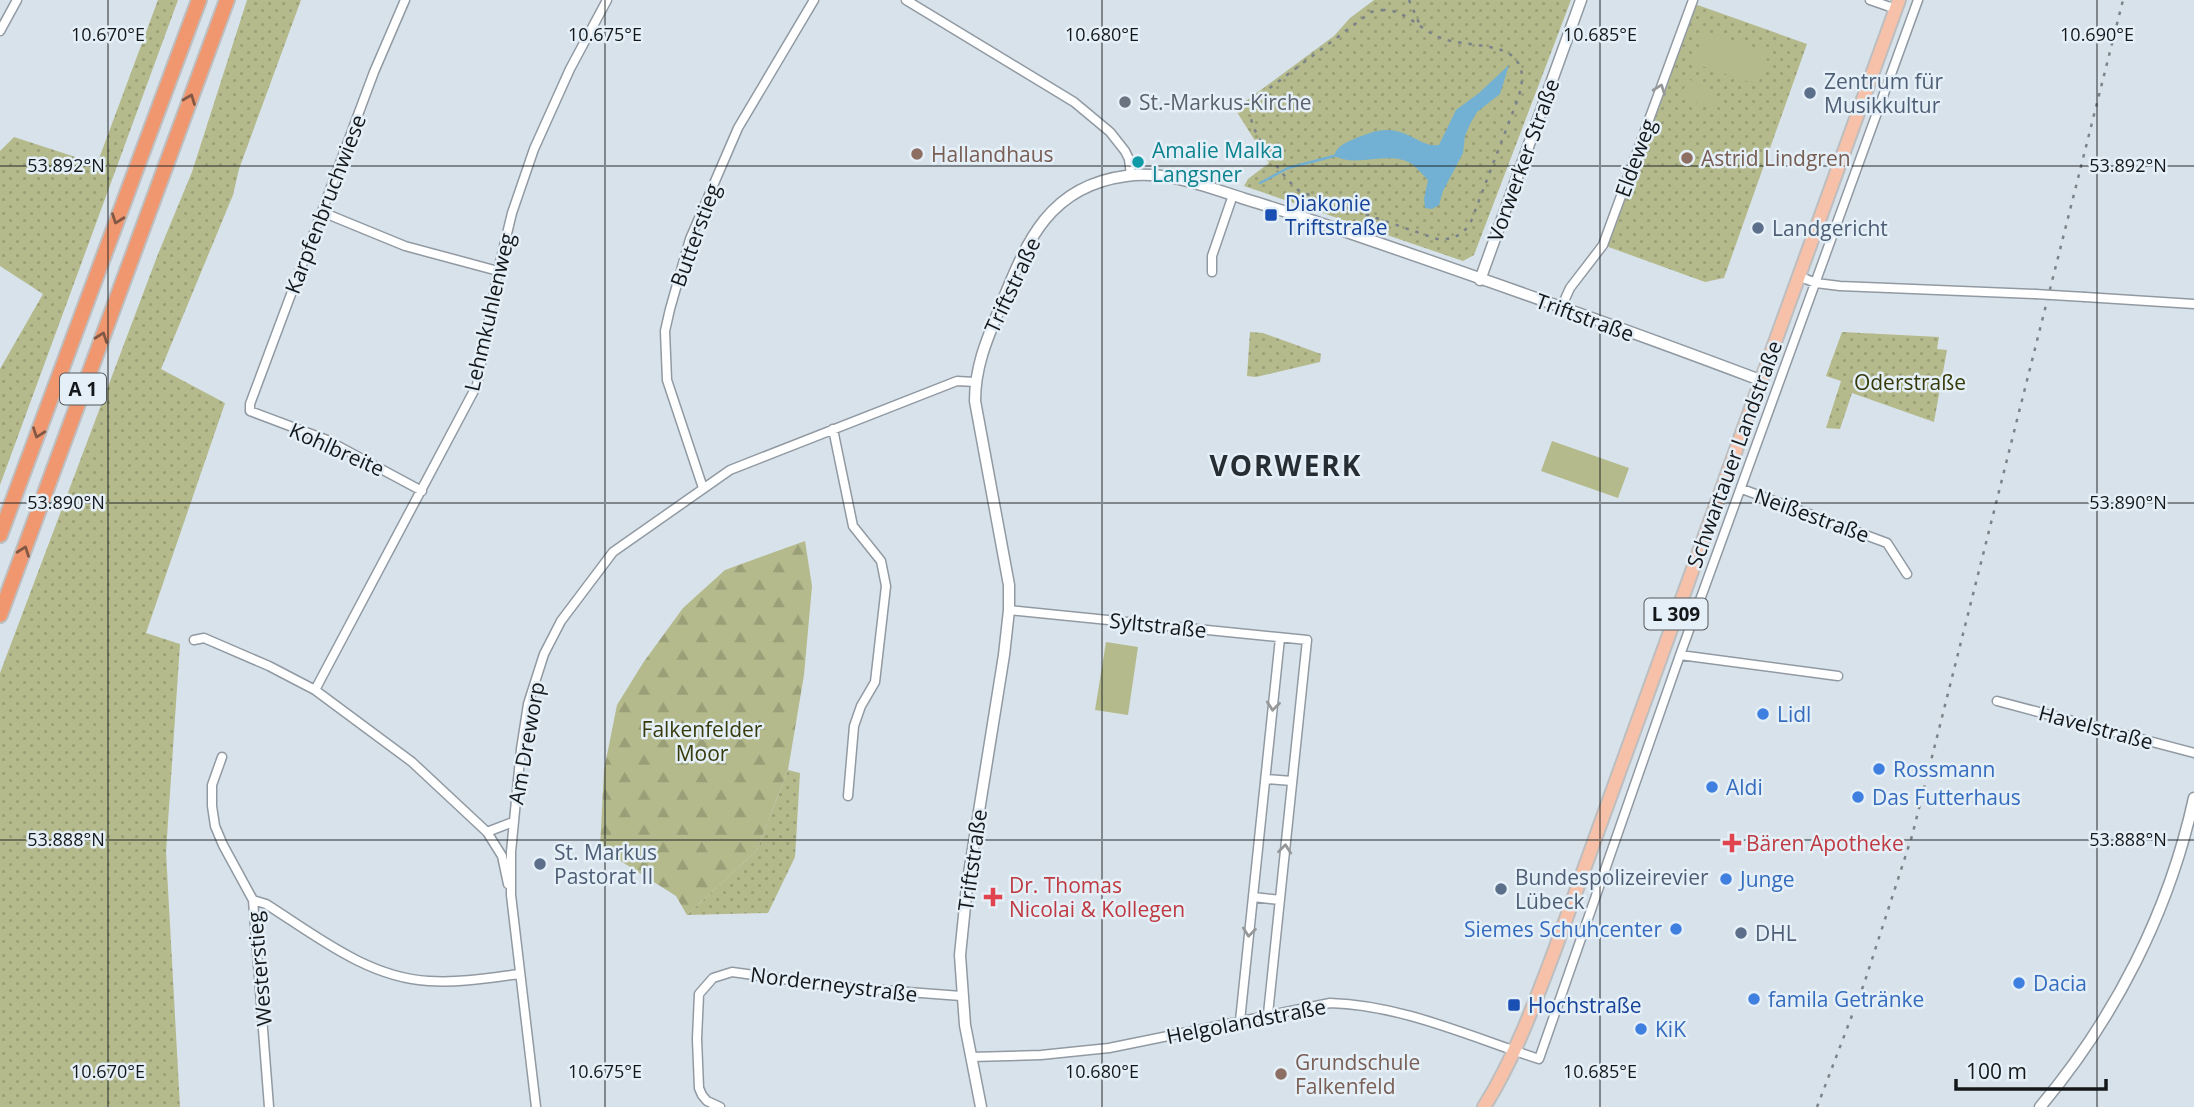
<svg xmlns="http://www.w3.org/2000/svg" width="2194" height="1107" viewBox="0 0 2194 1107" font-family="'Open Sans',sans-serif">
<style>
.green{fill:url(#green-dots)}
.forest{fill:url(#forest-firs)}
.pitch{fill:#b4ba8c}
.water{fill:#72b1d4}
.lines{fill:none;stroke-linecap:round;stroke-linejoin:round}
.stream{stroke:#72b1d4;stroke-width:2.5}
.minor-casing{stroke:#919aa2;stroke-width:11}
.tertiary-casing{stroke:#919aa2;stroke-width:13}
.primary-casing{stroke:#bdbebf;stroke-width:16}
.motorway-casing{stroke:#bdbebf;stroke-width:18}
.minor{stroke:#fff;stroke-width:8}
.tertiary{stroke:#fff;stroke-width:10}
.primary{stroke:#f7c1a9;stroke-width:12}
.motorway{stroke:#f19770;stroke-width:14}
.rail{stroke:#7c8388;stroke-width:2.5;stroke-dasharray:3.5 7;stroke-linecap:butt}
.minor-bridge-casing{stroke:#919aa2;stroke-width:11;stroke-linecap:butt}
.minor-bridge{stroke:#fff;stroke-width:8}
.oneway{stroke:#959798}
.oneway2{stroke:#825845}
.ticks{fill:none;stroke:#14181a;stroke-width:2;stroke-opacity:0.45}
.service-dot{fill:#5c6f8a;stroke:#e5eff7;stroke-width:2.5}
.worship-dot{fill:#6b7280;stroke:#e5eff7;stroke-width:2.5}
.education-dot{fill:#8d6e63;stroke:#e5eff7;stroke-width:2.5}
.culture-dot{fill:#0f9aa8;stroke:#e5eff7;stroke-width:2.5}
.transit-dot{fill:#1a4fb4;stroke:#e5eff7;stroke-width:2.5}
.shop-dot{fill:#3f7fe0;stroke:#e5eff7;stroke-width:2.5}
.health-dot{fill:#e0444e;stroke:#e5eff7;stroke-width:2.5}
.labels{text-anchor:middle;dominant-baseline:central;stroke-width:5;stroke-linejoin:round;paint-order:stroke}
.shield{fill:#e5eff7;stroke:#53585c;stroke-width:2}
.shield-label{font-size:19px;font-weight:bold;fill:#14181a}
.service-label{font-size:21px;fill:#4e5e75;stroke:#e5eff7;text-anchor:start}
.worship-label{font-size:21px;fill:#5b616d;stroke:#e5eff7;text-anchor:start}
.culture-label{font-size:21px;fill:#0d838f;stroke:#e5eff7;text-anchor:start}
.education-label{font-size:21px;fill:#785e54;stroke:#e5eff7;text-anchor:start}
.street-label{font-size:21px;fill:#14181a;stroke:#e5eff7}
.transit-label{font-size:21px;fill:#164399;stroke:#e5eff7;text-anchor:start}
.park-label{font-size:21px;fill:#373b0b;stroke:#e5eff7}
.shop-label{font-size:21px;fill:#366cbe;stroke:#e5eff7;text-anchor:start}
.health-label{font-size:21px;fill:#be3a42;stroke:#e5eff7;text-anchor:start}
.district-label{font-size:28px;font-weight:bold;letter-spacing:2px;fill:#262e34;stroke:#e5eff7}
.ticks-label{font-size:18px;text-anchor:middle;fill:#14181a;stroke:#e5eff7;stroke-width:5;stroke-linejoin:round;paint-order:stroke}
</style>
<defs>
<pattern id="green-dots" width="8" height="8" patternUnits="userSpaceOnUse" patternTransform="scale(1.75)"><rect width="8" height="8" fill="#b4ba8c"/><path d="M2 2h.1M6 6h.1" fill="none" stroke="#9a9f78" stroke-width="1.8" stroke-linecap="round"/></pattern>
<pattern id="forest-firs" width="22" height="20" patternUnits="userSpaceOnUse" patternTransform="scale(1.75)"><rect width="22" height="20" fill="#b4ba8c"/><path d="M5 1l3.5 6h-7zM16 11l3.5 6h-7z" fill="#9a9f78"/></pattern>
</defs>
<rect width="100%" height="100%" fill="#d8e2ea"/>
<path class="green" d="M158,0H178L0,485V369L43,294L0,266V151L14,137L97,164Z
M247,0H301L239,169L233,195L161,369L225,403L146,633L180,644L166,852L180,1107H0V673L158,254L192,172Z
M1374,0H1571L1474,255L1463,261L1244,186L1248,179L1269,163L1235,109L1334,36L1350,18Z
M1692,3L1807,44L1724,278L1705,282L1603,245Z
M1250,332L1263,333L1321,354L1320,362L1256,377L1247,376Z
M1842,332L1939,337L1937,349L1947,350L1934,422L1852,393L1840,429L1826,428L1841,381L1826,376Z
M788,770L800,773L795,857L768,913L687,915L757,850Z"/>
<path class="forest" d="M805,541L812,586L804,675L788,770L757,850L687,915L676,896L600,848L604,770L617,705L643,663L683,608L725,570Z"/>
<path class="pitch" d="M1705,31L1769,53L1758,85L1693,63Z
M1688,79L1718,92L1711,108L1681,96Z
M1552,441L1629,468L1618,498L1541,471Z
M1106,642L1138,647L1128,715L1095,710Z"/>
<path class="water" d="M1509,65L1500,94L1477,112L1470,124L1465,136L1463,153L1443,191L1439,205L1432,209L1425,208L1424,199L1428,180C1423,175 1417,168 1412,164C1390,150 1357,168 1334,156C1337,146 1345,143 1354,139C1370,132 1386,126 1403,133C1416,138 1426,147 1439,145L1456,110L1479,93Z"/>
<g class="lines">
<path class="stream" d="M1260,183L1288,168L1334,156"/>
<g class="minor-casing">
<path id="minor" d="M405,0L374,72L250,404V411L327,440L422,491
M906,0L1074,102L1110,132L1125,151L1129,159L1131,175
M1870,0L1896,9
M0,31L17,0
M322,212L405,246L498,271
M1212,272V256L1233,195
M1798,276L1816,283L1840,286L2035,294
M2085,297L2194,304
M1561,308L1570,288L1603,245L1693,0
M833,429L853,526L881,561L886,586L875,682L861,706L854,726L848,796
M703,488L667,380L665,331L670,309L690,239L738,128L814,0
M1742,489L1887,543L1907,574
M1009,610L1307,640L1268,1014
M194,640L204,638L269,666L315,690L412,762L487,832L502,856L508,884
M1680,655L1838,676
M315,690L477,385L498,271L512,213L534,149L570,69L607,0
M1997,701L2194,753
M222,757L212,785V806L215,826L223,845L253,900L269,1107
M1266,779L1292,781
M487,832L513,822
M1253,897L1280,900
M253,900L266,904C315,935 368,978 429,981C459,983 489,978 519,974
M1240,1021L1280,638
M971,1057L1041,1055L1109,1048L1330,1003C1402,1005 1471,1037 1539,1059L1680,655L1918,0
M536,1107L511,895V852L521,749L528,704L544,654L561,621L613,552L730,470L957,381L975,382
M720,1107L707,1101L702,1095L699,1088L697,1039L699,994L713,978L732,972L842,987L961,996"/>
</g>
<g class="tertiary-casing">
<path id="tertiary" d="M1480,280L1581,0
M981,1107L965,1025L960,955L967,886L1004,655L1009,610V585L975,401C975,365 988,337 1001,305C1027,241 1049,186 1126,176C1166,170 1207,187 1245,199C1275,208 1305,218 1335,228C1478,277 1620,327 1760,380
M2040,1107C2115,1018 2169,912 2194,798"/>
</g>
<g class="primary-casing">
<path id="primary" d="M1484,1107C1514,1059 1534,1005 1554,952L1899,0"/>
</g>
<g class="motorway-casing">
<path id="motorway" d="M0,535L199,0
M0,615L227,0"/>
</g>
<use href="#minor" class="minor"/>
<use href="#tertiary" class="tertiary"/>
<use href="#primary" class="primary"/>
<use href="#motorway" class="motorway"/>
<path class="rail" d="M1409,0L1419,23
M1382,10C1407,9 1421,32 1444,39C1463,46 1504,43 1516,60C1525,71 1522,83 1519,96L1470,224C1461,236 1452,240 1437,239L1301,192C1286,183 1253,135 1251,118C1250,107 1256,100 1263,93L1371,12Z
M1817,1107L1864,984L1912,836L2123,0"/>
<g class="minor-bridge-casing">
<path id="minor-bridge" d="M2035,294L2085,297"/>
</g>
<use href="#minor-bridge" class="minor-bridge"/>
</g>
<defs><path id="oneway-chevron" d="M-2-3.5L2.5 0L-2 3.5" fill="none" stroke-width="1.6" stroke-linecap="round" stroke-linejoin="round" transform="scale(1.75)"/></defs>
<g class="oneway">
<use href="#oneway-chevron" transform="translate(1660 89) rotate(-70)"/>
<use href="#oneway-chevron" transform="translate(1273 706) rotate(96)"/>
<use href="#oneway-chevron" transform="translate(1285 849) rotate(-84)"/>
<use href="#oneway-chevron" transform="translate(1249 932) rotate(96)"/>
</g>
<g class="oneway2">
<use href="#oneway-chevron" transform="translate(190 99) rotate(-69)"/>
<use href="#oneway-chevron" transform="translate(117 219) rotate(110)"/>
<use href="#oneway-chevron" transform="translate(102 337) rotate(-70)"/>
<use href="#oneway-chevron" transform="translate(38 433) rotate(110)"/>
<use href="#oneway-chevron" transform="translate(24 551) rotate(-70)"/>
</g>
<path class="ticks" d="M108,0V1107M605,0V1107M1102,0V1107M1600,0V1107M2097,0V1107M0,166H2194M0,503H2194M0,840H2194"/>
<g class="service-dot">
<circle cx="1810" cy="93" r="7"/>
<circle cx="1758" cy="228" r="7"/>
<circle cx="540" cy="864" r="7"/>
<circle cx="1501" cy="889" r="7"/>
<circle cx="1741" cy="933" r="7"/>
</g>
<circle class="worship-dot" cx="1125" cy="102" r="7"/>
<g class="education-dot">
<circle cx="917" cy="154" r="7"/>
<circle cx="1687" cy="158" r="7"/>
<circle cx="1281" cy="1074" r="7"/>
</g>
<circle class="culture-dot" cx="1138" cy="162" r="7"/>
<g class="transit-dot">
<rect x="1264" y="208" width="14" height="14" rx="3.5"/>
<rect x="1507" y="998" width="14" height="14" rx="3.5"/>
</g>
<g class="shop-dot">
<circle cx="1763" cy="714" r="7"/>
<circle cx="1879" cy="769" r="7"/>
<circle cx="1712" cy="787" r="7"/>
<circle cx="1858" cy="797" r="7"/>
<circle cx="1726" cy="879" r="7"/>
<circle cx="1676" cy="929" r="7"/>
<circle cx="2019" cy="983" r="7"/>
<circle cx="1754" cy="999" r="7"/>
<circle cx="1641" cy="1029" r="7"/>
</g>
<g class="health-dot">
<path d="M1728.5 832.5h7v7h7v7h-7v7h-7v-7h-7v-7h7z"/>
<path d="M989.5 886.5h7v7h7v7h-7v7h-7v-7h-7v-7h7z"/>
</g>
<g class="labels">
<g class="shield">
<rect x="60" y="373.5" width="46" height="31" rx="5"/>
<rect x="1644.5" y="598.5" width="63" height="31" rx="5"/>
</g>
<g class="shield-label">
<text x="83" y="389">A 1</text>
<text x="1676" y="614">L 309</text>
</g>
<g class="service-label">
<text x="1824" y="81">Zentrum für<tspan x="1824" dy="24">Musikkultur</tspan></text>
<text x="1772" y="228">Landgericht</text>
<text x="554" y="852">St. Markus<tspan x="554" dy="24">Pastorat II</tspan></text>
<text x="1515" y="877">Bundespolizeirevier<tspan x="1515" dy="24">Lübeck</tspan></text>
<text x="1755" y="933">DHL</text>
</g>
<g class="worship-label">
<text x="1139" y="102">St.-Markus-Kirche</text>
</g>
<g class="culture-label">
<text x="1152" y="150">Amalie Malka<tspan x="1152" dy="24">Langsner</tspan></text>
</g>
<g class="education-label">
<text x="931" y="154">Hallandhaus</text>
<text x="1701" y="158">Astrid Lindgren</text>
<text x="1295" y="1062">Grundschule<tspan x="1295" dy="24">Falkenfeld</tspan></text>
</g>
<g class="street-label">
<text transform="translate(1635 158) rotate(-70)">Eldeweg</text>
<text transform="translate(1523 160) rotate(-70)">Vorwerker Straße</text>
<text transform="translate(325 204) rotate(-69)">Karpfenbruchwiese</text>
<text transform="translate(695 235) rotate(-70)">Butterstieg</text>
<text transform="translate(1012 285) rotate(-65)">Triftstraße</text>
<text transform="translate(489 312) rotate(-77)">Lehmkuhlenweg</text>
<text transform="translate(1585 317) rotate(20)">Triftstraße</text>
<text transform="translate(337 449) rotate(24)">Kohlbreite</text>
<text transform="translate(1734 454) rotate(-70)">Schwartauer Landstraße</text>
<text transform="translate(1812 515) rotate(20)">Neißestraße</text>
<text transform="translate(1158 625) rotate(6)">Syltstraße</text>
<text transform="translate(2096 727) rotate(15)">Havelstraße</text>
<text transform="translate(526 743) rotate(-80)">Am Dreworp</text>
<text transform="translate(972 860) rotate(-82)">Triftstraße</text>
<text transform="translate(259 969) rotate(-95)">Westerstieg</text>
<text transform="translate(834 984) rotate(7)">Norderneystraße</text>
<text transform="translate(1246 1021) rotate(-11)">Helgolandstraße</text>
</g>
<g class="transit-label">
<text x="1285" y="203">Diakonie<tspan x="1285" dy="24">Triftstraße</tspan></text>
<text x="1528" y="1005">Hochstraße</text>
</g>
<g class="park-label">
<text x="1910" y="382">Oderstraße</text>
<text x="702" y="729">Falkenfelder<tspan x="702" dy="24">Moor</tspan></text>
</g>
<g class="shop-label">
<text x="1777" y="714">Lidl</text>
<text x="1893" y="769">Rossmann</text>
<text x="1726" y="787">Aldi</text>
<text x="1872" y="797">Das Futterhaus</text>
<text x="1740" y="879">Junge</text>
<text x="1662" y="929" text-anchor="end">Siemes Schuhcenter</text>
<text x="2033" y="983">Dacia</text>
<text x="1768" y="999">famila Getränke</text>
<text x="1655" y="1029">KiK</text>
</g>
<g class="health-label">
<text x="1746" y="843">Bären Apotheke</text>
<text x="1009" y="885">Dr. Thomas<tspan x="1009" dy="24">Nicolai &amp; Kollegen</tspan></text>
</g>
<g class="district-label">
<text x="1286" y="465">VORWERK</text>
</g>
</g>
<g class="ticks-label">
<text x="108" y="41">10.670°E</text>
<text x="605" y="41">10.675°E</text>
<text x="1102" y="41">10.680°E</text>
<text x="1600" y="41">10.685°E</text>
<text x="2097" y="41">10.690°E</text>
<text x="66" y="172">53.892°N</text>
<text x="2128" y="172">53.892°N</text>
<text x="66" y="509">53.890°N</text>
<text x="2128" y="509">53.890°N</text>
<text x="66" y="846">53.888°N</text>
<text x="2128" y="846">53.888°N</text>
<text x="108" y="1078">10.670°E</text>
<text x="605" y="1078">10.675°E</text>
<text x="1102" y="1078">10.680°E</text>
<text x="1600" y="1078">10.685°E</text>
</g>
<path d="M1956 1079v10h150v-10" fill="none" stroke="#14181a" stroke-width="3.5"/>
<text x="1966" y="1079" font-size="21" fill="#14181a" stroke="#e5eff7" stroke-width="5" paint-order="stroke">100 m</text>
</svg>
